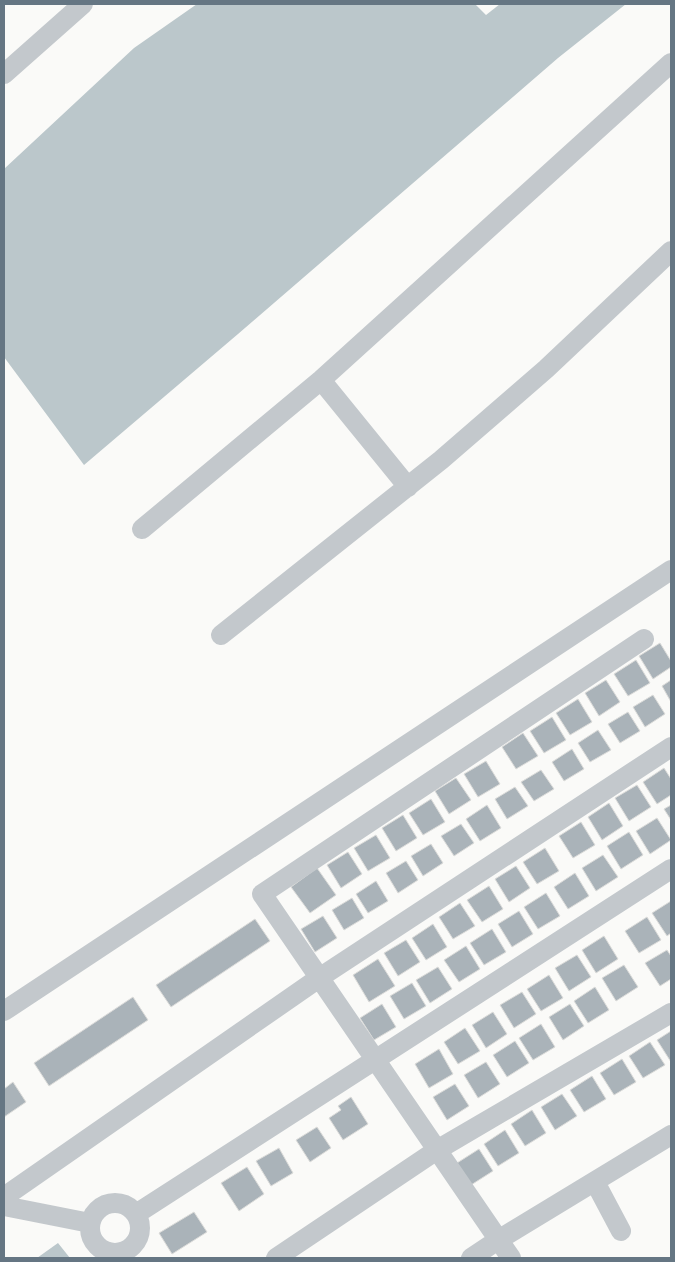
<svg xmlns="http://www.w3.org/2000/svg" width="675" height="1262" viewBox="0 0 675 1262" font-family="'DejaVu Sans',sans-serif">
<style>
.water{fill:#bbc7cb}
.building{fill:#aab3b9;stroke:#dcdcda}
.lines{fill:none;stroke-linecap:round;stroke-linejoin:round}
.minor{stroke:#c3c8cc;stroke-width:20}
</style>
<rect width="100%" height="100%" fill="#fafaf8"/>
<path class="water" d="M197,4H475L486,15L500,4H626L558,58L238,334L84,465L4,357V169L134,48Z
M58,1243L70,1258H37Z"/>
<path class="building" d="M660,643L671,661V667L653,679L639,656Z
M636,660L650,683L628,696L614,674Z
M606,680L620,702L599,716L585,693Z
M671,680V702L662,686Z
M653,695L665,714L645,727L633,707Z
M578,699L592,722L570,735L556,713Z
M628,712L640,731L620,743L608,724Z
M552,717L566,740L544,753L530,731Z
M598,730L611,750L590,762L578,743Z
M523,733L538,756L516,769L502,747Z
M572,749L584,769L564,781L552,762Z
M486,761L500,784L478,797L464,774Z
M664,768L671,779V795L657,804L643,782Z
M541,770L554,789L534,801L521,782Z
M456,778L471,800L449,814L435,791Z
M637,785L651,807L629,821L615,798Z
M515,787L528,806L507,819L495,799Z
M431,799L445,822L423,835L409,813Z
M609,803L623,826L602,840L588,817Z
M487,805L501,828L480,841L466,819Z
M671,805V820L664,809Z
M403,815L417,838L396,851L382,828Z
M657,818L671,840L650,854L636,831Z
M581,822L595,845L573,858L559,836Z
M461,824L474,843L454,856L441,836Z
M629,832L643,855L621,869L607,846Z
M376,835L390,858L368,871L354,848Z
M431,844L443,863L423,876L411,856Z
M545,848L559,871L537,884L523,862Z
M348,852L362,874L341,888L327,865Z
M603,855L618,877L596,891L582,868Z
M406,861L418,880L398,893L386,873Z
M516,866L530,888L509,902L495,879Z
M317,868L336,895L310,913L291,887Z
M575,873L589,896L568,909L554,887Z
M376,881L388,901L368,913L356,894Z
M489,886L503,909L482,922L467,900Z
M546,893L560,916L538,929L524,907Z
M352,898L364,918L344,930L332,910Z
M671,901V933L667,936L652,913Z
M460,903L475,926L453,939L439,917Z
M519,911L533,934L512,947L498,924Z
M323,916L337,938L315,952L301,929Z
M647,917L661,940L639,953L625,931Z
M255,919L270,941L171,1007L156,985Z
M433,924L447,947L426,960L412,938Z
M492,929L506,952L484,965L470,943Z
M604,936L618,959L596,973L582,950Z
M406,940L420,962L398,976L384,953Z
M466,946L480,969L459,982L444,960Z
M667,950L671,956V979L660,986L645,963Z
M577,955L591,977L569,991L555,968Z
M378,959L395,986L369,1002L353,975Z
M624,965L638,987L616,1001L602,978Z
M438,967L452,989L430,1003L416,980Z
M549,975L563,998L541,1011L527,989Z
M412,983L426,1006L404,1019L390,996Z
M595,987L609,1010L588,1023L574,1001Z
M522,992L536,1014L514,1028L500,1005Z
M133,997L148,1020L49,1086L34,1063Z
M382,1004L396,1027L374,1040L360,1018Z
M570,1004L584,1026L563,1040L549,1017Z
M493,1012L507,1034L486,1048L472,1025Z
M541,1024L555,1047L533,1060L519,1038Z
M465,1028L480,1051L458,1064L444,1042Z
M671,1031V1062L657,1040Z
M515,1041L529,1063L507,1077L493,1055Z
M650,1042L665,1065L643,1078L629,1056Z
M439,1049L453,1074L429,1088L415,1064Z
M622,1059L636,1082L614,1095L600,1073Z
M486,1062L500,1084L478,1098L464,1075Z
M592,1076L606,1099L584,1112L570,1090Z
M13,1082L26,1102L4,1117V1089Z
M455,1084L469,1106L447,1120L433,1097Z
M562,1094L577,1116L555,1130L541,1107Z
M351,1097L368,1124L343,1140L329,1118L341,1110L338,1106Z
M532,1110L546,1133L525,1146L511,1124Z
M317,1127L331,1148L310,1162L296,1140Z
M505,1130L519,1153L498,1166L484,1144Z
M279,1148L293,1173L271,1186L256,1161Z
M479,1149L493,1171L471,1185L457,1163Z
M247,1167L264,1194L239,1211L221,1183Z
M194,1212L207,1232L172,1254L159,1233Z"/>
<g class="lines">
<path class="minor" d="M4,74L83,4
M321,380L408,487
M142,529L321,380L671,63
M221,635L441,460L546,369L671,251
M4,1011L671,570
M595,1182L621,1231
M4,1197L319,978L671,747
M90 1228a25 25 0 1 1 50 0a25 25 0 1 1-50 0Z
M4,1206L90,1223
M136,1214L671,869
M276,1258L437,1150L671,1013
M471,1258L498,1240L671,1135
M511,1258L262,894L644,639"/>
</g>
<rect width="675" height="1262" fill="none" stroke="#657683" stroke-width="10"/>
</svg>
